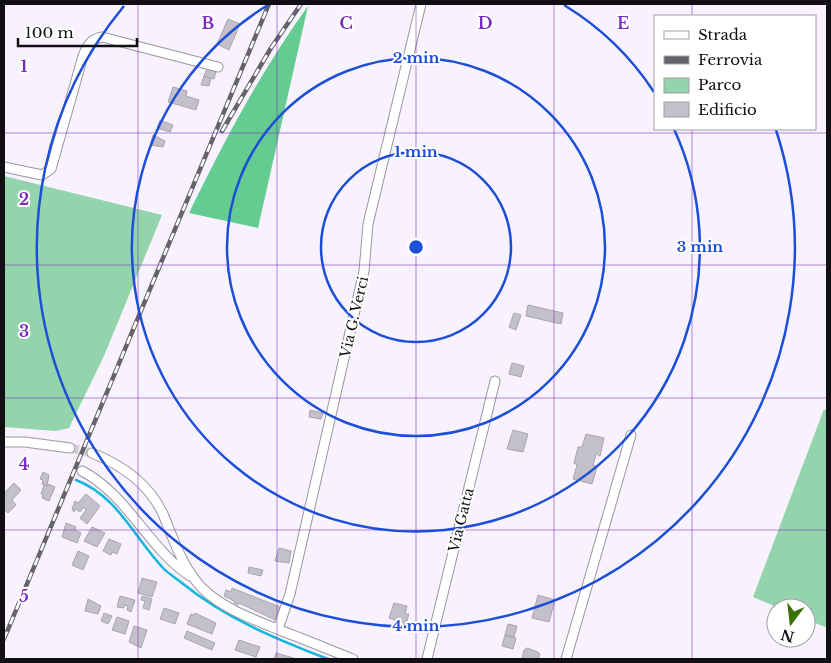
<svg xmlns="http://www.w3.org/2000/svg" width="831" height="663" viewBox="0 0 831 663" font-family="'Libre Baskerville',serif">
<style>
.green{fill:#94d4ac}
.forest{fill:#64cb91}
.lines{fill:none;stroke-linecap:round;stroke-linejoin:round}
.stream{stroke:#13b6dc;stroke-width:2.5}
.building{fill:#c4c0ca;stroke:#a9a5af}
.minor-tunnel{stroke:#d4d0da;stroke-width:9;stroke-dasharray:9 4.5;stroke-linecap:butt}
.minor-casing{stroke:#9a96a0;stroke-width:11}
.minor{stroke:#fff;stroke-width:9}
.rail-casing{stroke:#656269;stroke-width:4.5}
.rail{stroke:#fff;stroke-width:2.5;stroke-dasharray:8;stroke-linecap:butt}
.grid{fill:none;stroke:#7b2cbf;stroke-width:1;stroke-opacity:0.55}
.ring{fill:none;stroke:#1d4ed8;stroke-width:2.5}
.labels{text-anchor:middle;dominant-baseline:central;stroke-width:4;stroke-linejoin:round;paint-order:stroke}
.street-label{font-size:14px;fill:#110f13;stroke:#fff}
.grid-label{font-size:16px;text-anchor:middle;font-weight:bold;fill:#7b2cbf;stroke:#fff;stroke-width:4;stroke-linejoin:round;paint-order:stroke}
.centre{fill:#1d4ed8;stroke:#fff;stroke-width:2.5}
.ring-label{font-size:15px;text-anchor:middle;font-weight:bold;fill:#1d4ed8;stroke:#fff;stroke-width:4;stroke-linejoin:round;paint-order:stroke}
</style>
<rect width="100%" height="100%" fill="#f7f2fd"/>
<path class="green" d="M4,176L162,215L104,356L69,428L56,431L4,427Z
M824,409L827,411V628L806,619V608H779L753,597Z"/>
<path class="forest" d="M308,6L258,228L189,213C224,141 261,71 308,6Z"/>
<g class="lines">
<path class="stream" d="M76,480C118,496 135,539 164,569C169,574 176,578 182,583C225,618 276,639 328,659"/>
</g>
<path class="building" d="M228,19L240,24L229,50L217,44Z
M207,69L216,71L214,79L204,76Z
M204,76L211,78L209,86L201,85Z
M173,87L187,91L186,96L199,100L196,110L168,102Z
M160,120L173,125L170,132L157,128Z
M153,135L165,141L163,147L150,145Z
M528,305L563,313L561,324L526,316Z
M514,313L521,315L516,330L509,327Z
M512,363L524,366L521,377L509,374Z
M310,410L323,413L321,419L309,417Z
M513,430L528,434L523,452L507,449Z
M586,434L604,438L600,456L596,454L593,465L597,467L592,484L573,479L577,465L574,463L578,447H582Z
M43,472L49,475L47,486L42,484L43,480L40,479Z
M14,483L21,490L12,500L16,505L8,513L4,509V493Z
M48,484L55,487L49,501L42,498L43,495L41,494L44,485L47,486Z
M86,494L100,506L87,524L80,518L86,510L84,507L80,512L75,509L74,512L72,509L75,501L78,503Z
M66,523L76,527L75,530L81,533L77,543L62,537Z
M92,527L105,533L97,547L84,541Z
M109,539L121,544L117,554L112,552L111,555L103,551Z
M279,548L291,551L289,563L275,561Z
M78,551L89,556L83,570L72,565Z
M249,567L263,570L261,576L248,573Z
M142,578L157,582L152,597L138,593Z
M232,588L280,607L275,620L239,603L238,605L234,603V601L224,596L226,590L231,592Z
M538,595L555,600L549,622L532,618Z
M120,596L135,600L131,612L127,610L128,606L124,605V608L117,607Z
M142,596L152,599L149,610L143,608L145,601L141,600Z
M88,599L101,606L98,614L85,611Z
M394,603L407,606L405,614H409L405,628L394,625L395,620L389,618Z
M164,608L179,613L175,624L160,619Z
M104,613L112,616L108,624L101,621Z
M195,613L216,623L212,634L187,624L191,614L194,615Z
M117,617L129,621L125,634L112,630Z
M508,624L517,626L514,637L505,635Z
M134,626L147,630L141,648L129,642Z
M187,631L215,643L212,650L184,638Z
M505,635L516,638L513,649L502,646Z
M239,640L260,647L256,657L235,650Z
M527,648L538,652L540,654L538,659H522L524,650Z
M276,653L297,659H274Z"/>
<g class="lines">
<path class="minor-tunnel" d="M70,448L92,453"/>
<g class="minor-casing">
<path id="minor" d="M4,167L42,175L51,169L83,56C87,46 91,39 102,37L218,67
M4,442H25L70,448
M92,453C122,465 149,484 163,514C174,540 182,567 202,588C223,609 255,620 282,631C306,640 330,650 353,659
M82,471C128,495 148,548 190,576
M278,629L290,594L364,271L368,224L421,4
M427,659L495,381
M566,659L631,435"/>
</g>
<use href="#minor" class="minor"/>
<g class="rail-casing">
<path id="rail" d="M222,131L271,48L301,4
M4,639L269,4"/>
</g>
<use href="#rail" class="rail"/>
</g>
<path class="grid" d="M138,4V659M277,4V659M416,4V659M554,4V659M692,4V16M692,129V659M4,133H827M4,265H827M4,398H827M4,530H827"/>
<g class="ring">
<circle cx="416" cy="247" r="95"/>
<circle cx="416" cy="247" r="189"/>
<path d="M564 5A284 284 0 0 1 654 92M674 129A284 284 0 1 1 268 5"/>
<path d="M776 130A379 379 0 1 1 124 6"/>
</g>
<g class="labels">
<g class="street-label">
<text transform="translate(354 317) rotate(-77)">Via G. Verci</text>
<text transform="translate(461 520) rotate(-76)">Via Gatta</text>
</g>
</g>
<g class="grid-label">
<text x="208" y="29">B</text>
<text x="346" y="29">C</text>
<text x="485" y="29">D</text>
<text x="623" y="29">E</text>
<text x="24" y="72">1</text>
<text x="24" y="205">2</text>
<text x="24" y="337">3</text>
<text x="24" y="470">4</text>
<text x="24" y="602">5</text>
</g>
<circle cx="416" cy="247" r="8" class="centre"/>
<g class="ring-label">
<text x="416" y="63">2 min</text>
<text x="416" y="157">1 min</text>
<text x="700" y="252">3 min</text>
<text x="416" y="631">4 min</text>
</g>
<rect width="831" height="663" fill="none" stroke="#110f13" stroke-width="10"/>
<rect x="654" y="15" width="162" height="115" fill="#ffffff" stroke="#a09fa1"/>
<rect x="664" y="31" width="25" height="8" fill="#ffffff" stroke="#a09fa1"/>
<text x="698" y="40" font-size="15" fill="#110f13">Strada</text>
<rect x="664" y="56" width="25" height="8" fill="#656269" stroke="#a09fa1"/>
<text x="698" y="65" font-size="15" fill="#110f13">Ferrovia</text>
<rect x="664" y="78" width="25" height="15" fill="#94d4ac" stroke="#a09fa1"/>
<text x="698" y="90" font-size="15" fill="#110f13">Parco</text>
<rect x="664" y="102" width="25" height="15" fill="#c4c0ca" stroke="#a09fa1"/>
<text x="698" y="115" font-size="15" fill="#110f13">Edificio</text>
<g transform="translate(791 623) rotate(195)"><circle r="24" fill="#ffffff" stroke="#a09fa1"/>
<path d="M0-4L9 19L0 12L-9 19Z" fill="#387200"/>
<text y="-8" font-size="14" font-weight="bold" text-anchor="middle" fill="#110f13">N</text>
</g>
<path d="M18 38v8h119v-8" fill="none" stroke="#110f13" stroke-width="2.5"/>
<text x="25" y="38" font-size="15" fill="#110f13" stroke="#ffffff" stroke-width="4" paint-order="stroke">100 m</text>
</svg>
